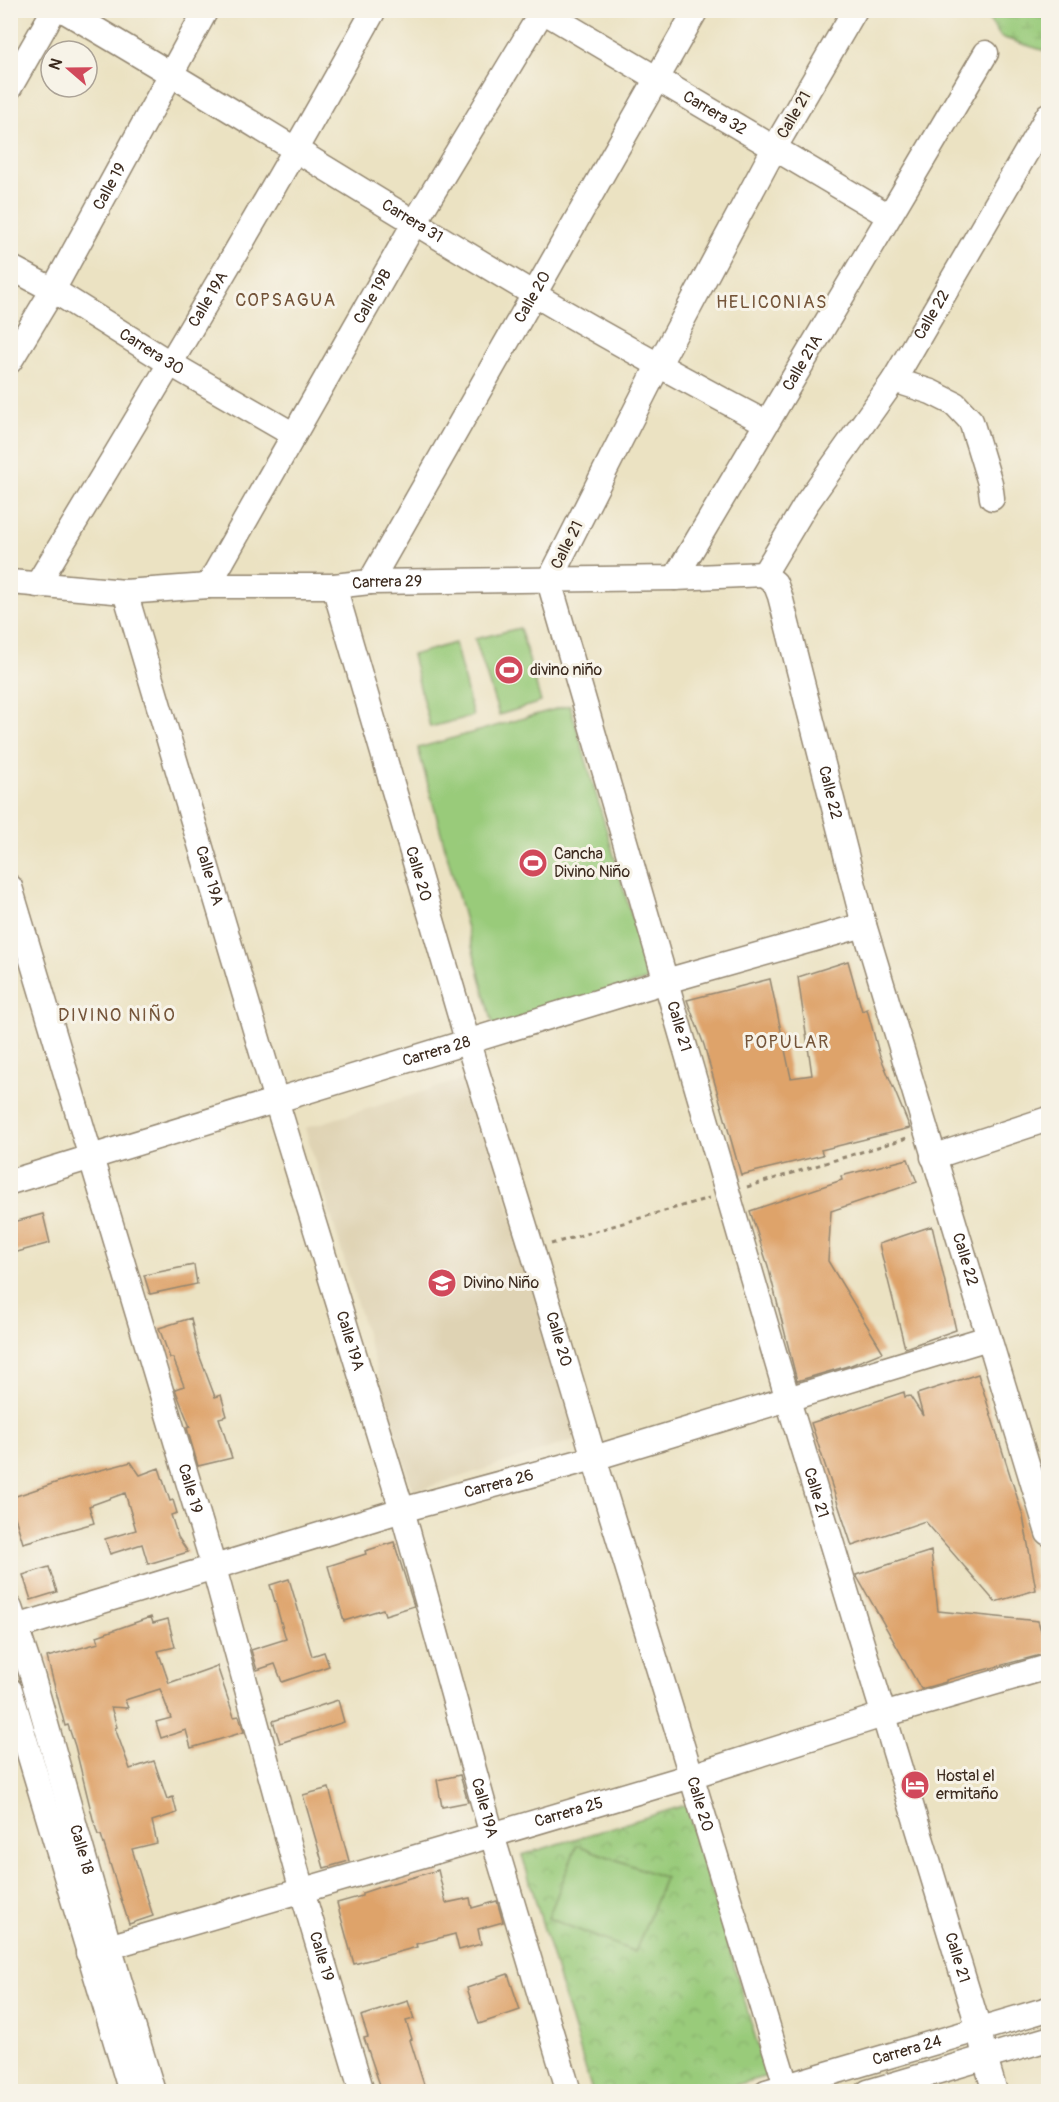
<svg xmlns="http://www.w3.org/2000/svg" width="1059" height="2102" viewBox="0 0 1059 2102" font-family="Pangolin,sans-serif">
<style>
.built{fill:#dfd3b4}
.wetland{fill:url(#wetland-marsh);stroke:#6a7a4c;stroke-width:1.5}
.park{fill:url(#park-crowns);stroke:#6a7a4c;stroke-width:1.5}
.garden{fill:#99cb7a;stroke:#6a7a4c;stroke-width:1.5}
.building{fill:#dea36b}
.lines{fill:none;stroke-linecap:round;stroke-linejoin:round}
.minor-casing{stroke:#938670;stroke-width:27}
.path{stroke:#938670;stroke-width:3;stroke-dasharray:4.5 4.5;stroke-linecap:butt}
.minor{stroke:#fff;stroke-width:24}
.labels{text-anchor:middle;dominant-baseline:central;stroke-width:6;stroke-linejoin:round;paint-order:stroke}
.street-label{font-size:16px;fill:#3b2a1e;stroke:#f7f3e8}
.poi-label{font-size:16px;fill:#3b2a1e;stroke:#f7f3e8;text-anchor:start}
.neighbourhood-label{font-size:18px;letter-spacing:1.5px;fill:#745439;stroke:#f7f3e8}
</style>
<defs>
<pattern id="wetland-marsh" width="20" height="14" patternUnits="userSpaceOnUse" patternTransform="scale(1.5)"><rect width="20" height="14" fill="#99cb7a"/><path d="M1 5h8M5 5V1M11 12h8M15 12V8" fill="none" stroke="#85ae69"/></pattern>
<pattern id="park-crowns" width="20" height="18" patternUnits="userSpaceOnUse" patternTransform="scale(1.5)"><rect width="20" height="18" fill="#99cb7a"/><path d="M2 6a3 3 0 1 1 6 0M12 15a3 3 0 1 1 6 0" fill="none" stroke="#85ae69"/></pattern>
</defs>
<rect width="100%" height="100%" fill="#f7f3e8"/>
<filter id="ink" filterUnits="userSpaceOnUse"><feTurbulence type="fractalNoise" baseFrequency=".0167" numOctaves="2"/><feDisplacementMap in="SourceGraphic" scale="12" xChannelSelector="R" yChannelSelector="G"/><feConvolveMatrix kernelMatrix="1 2 1 2 8 2 1 2 1" color-interpolation-filters="sRGB"/></filter>
<filter id="wash" filterUnits="userSpaceOnUse"><feTurbulence type="fractalNoise" baseFrequency=".008" numOctaves="4" result="noise"/><feDisplacementMap in="SourceGraphic" scale="24" xChannelSelector="R" yChannelSelector="G"/><feGaussianBlur stdDeviation="1.35" result="paint"/><feColorMatrix in="noise" values="0 0 0 0 0 0 0 0 0 0 0 0 0 0 0 0 0 1.4 0 .05"/><feComposite in="paint" operator="in"/></filter>
<g filter="url(#wash)">
<rect width="100%" height="100%" fill="#ebe2c2"/>
<path class="built" d="M471,1077L578,1439L413,1492L305,1128Z"/>
<path class="wetland" d="M983,11H1048V52L1001,37Z"/>
<path class="park" d="M686,1805L767,2076L715,2091H592L522,1855Z"/>
<path class="garden" d="M520,628L541,702L499,715L475,639Z
M455,643L473,716L430,727L412,655Z
M570,705L650,979L494,1028L418,748Z
M577,1845L665,1878L635,1952L548,1918Z"/>
<g id="blocks">
<path class="building" d="M848,961L862,1011L867,1009L879,1053L910,1128L821,1150L823,1155L741,1175L704,1045L687,1000L770,979L791,1078L812,1075L798,977Z
M908,1159L917,1182L831,1211L828,1261L883,1352L851,1365L797,1381L768,1266L750,1211L842,1180L841,1176Z
M43,1214L50,1243L10,1254V1223Z
M932,1226L956,1330L905,1348L879,1244Z
M194,1265L197,1284L150,1294L144,1275Z
M191,1318L198,1352L215,1397L221,1395L227,1416L219,1418L232,1458L198,1466L187,1428L190,1427L175,1389L184,1386L173,1358H170L159,1328Z
M978,1374L1023,1516L1036,1590L995,1602L925,1521L852,1546L811,1423L904,1392L905,1397L910,1396L923,1416L917,1394Z
M131,1462L140,1475L159,1468L170,1501L173,1500L177,1513L171,1515L178,1537L188,1552L148,1564L142,1544L110,1554L105,1539L136,1530L125,1493L89,1506L94,1523L23,1543L14,1514L10,1515V1498L70,1478Z
M394,1542L414,1606L385,1615L383,1609L344,1621L328,1566L366,1554L365,1551Z
M931,1551L938,1611L1038,1621L1048,1653L946,1680V1682L921,1689L856,1575Z
M49,1567L57,1592L31,1600L23,1575Z
M289,1579L312,1656L324,1652L329,1666L282,1682L275,1664L257,1670L251,1650L286,1639L270,1585Z
M151,1617L153,1623L168,1619L175,1647L158,1651L169,1683L217,1666L234,1717L239,1716L244,1732L191,1748L186,1730L161,1738L156,1722L171,1718L160,1689L125,1700L128,1708L111,1707L117,1727L115,1728L130,1769L154,1761L167,1799L173,1797L177,1813L152,1821L157,1843L132,1849L153,1916L129,1924L101,1835H98L93,1819L75,1746L68,1725L65,1726L47,1657L99,1643L97,1636Z
M338,1700L344,1722L280,1743L273,1721Z
M460,1775L468,1802L442,1807L437,1780Z
M329,1788L349,1861L324,1868L303,1795Z
M438,1870L446,1903L470,1898L472,1908L497,1901L503,1922L478,1929L481,1944L459,1950L455,1934L416,1944L417,1947L354,1964L337,1903L362,1896V1893L383,1886Z
M508,1974L520,2010L479,2024L467,1988Z
M408,2001L414,2019L406,2021L412,2039L410,2040L426,2091H382L364,2038L368,2037L361,2016Z"/>
</g>
</g>
<g filter="url(#ink)">
<use href="#blocks" fill-opacity="0" stroke="#938670" stroke-width="1.5"/>
<g class="lines">
<g class="minor-casing">
<g id="minor">
<path id="s1" d="M63,10C221,102 375,200 532,293C609,339 687,381 766,423"/>
<path id="s2" d="M541,10L889,216"/>
<path id="s3" d="M855,10L775,147L658,366L549,581L788,1400L979,2029L985,2058L995,2092"/>
<path d="M10,87L54,10"/>
<path id="s4" d="M10,267L53,290L171,364L294,435"/>
<path id="s5" d="M10,361L53,290L206,10"/>
<path d="M894,380L931,392L955,404L971,421L990,483L992,498"/>
<path id="s6" d="M764,574L775,583L780,596L864,925L1048,1533"/>
<path id="s7" d="M764,574L806,504L894,380L1048,115"/>
<path id="s8" d="M675,578L986,53"/>
<path id="s9" d="M10,582L125,592L208,586H334L370,582L675,578L764,574"/>
<path id="s10" d="M370,582L696,10"/>
<path id="s11" d="M37,585C152,395 266,205 374,10"/>
<path id="s12" d="M208,586L415,222L543,10"/>
<path id="s13" d="M334,586L468,1043L532,1249L594,1458L788,2092"/>
<path id="s14" d="M125,592L276,1100L402,1510L492,1835L569,2092"/>
<path id="s15" d="M10,887L214,1568L302,1891L362,2092"/>
<path d="M933,1157L1048,1119"/>
<path id="s16" d="M10,1182L666,981L864,925"/>
<path id="s17" d="M10,1608L32,1675L109,1946L153,2092"/>
<path id="s18" d="M10,1629L402,1510L594,1458L988,1338"/>
<path d="M10,1690L131,2092"/>
<path id="s19" d="M88,1953L492,1835L691,1776L883,1715L1048,1667"/>
<path id="s20" d="M766,2092L1048,2009"/>
<path d="M868,2092L1048,2039"/>
</g>
</g>
<path class="path" d="M747,1187L907,1138
M551,1244L709,1198"/>
<use href="#minor" class="minor"/>
</g>
</g>
<defs>
<g id="stadium-disc" transform="scale(1.5)"><circle r="9.5" fill="#d1495b" stroke="#f7f3e8"/><path d="M0-5a6.5 5 0 1 0 0 10a6.5 5 0 1 0 0-10ZM-3.5-1.8h7v3.6h-7Z" fill="#fff"/></g>
<g id="school-disc" transform="scale(1.5)"><circle r="9.5" fill="#d1495b" stroke="#f7f3e8"/><path d="M0-5L7-2L0 1L-7-2ZM-4 1L0 2.5L4 1V4Q0 6-4 4Z" fill="#fff"/></g>
<g id="hotel-disc" transform="scale(1.5)"><circle r="9.5" fill="#d1495b" stroke="#f7f3e8"/><path d="M-6-4.5h1.5V1H6V5H4.5V3h-9V5H-6ZM-4 0a1.8 1.8 0 1 1 3.6 0ZM.5 0V-2.5h3Q6-2.5 6 0Z" fill="#fff"/></g>
</defs>
<g fill-rule="evenodd">
<use href="#stadium-disc" x="509" y="670"/>
<use href="#stadium-disc" x="533" y="863"/>
<use href="#school-disc" x="442" y="1283"/>
<use href="#hotel-disc" x="915" y="1785"/>
</g>
<g class="labels">
<g class="street-label">
<text stroke="none"><textPath href="#s2" startOffset="202">Carrera 32</textPath></text>
<text transform="translate(794 115) rotate(-60)">Calle 21</text>
<text stroke="none"><textPath href="#s5" startOffset="201">Calle 19</textPath></text>
<text stroke="none"><textPath href="#s1" startOffset="408">Carrera 31</textPath></text>
<text stroke="none"><textPath href="#s10" startOffset="328">Calle 20</textPath></text>
<text stroke="none"><textPath href="#s12" startOffset="333">Calle 19B</textPath></text>
<text stroke="none"><textPath href="#s11" startOffset="333">Calle 19A</textPath></text>
<text stroke="none"><textPath href="#s7" startOffset="309">Calle 22</textPath></text>
<text stroke="none"><textPath href="#s4" startOffset="165">Carrera 30</textPath></text>
<text stroke="none"><textPath href="#s8" startOffset="250">Calle 21A</textPath></text>
<text transform="translate(567 545) rotate(-63)">Calle 21</text>
<text stroke="none"><textPath href="#s9" startOffset="378">Carrera 29</textPath></text>
<text stroke="none"><textPath href="#s6" startOffset="231">Calle 22</textPath></text>
<text stroke="none"><textPath href="#s13" startOffset="300">Calle 20</textPath></text>
<text stroke="none"><textPath href="#s14" startOffset="296">Calle 19A</textPath></text>
<text stroke="none"><textPath href="#s3" startOffset="1112">Calle 21</textPath></text>
<text stroke="none"><textPath href="#s16" startOffset="446">Carrera 28</textPath></text>
<text stroke="none"><textPath href="#s6" startOffset="717">Calle 22</textPath></text>
<text stroke="none"><textPath href="#s13" startOffset="786">Calle 20</textPath></text>
<text stroke="none"><textPath href="#s14" startOffset="782">Calle 19A</textPath></text>
<text stroke="none"><textPath href="#s18" startOffset="510">Carrera 26</textPath></text>
<text stroke="none"><textPath href="#s15" startOffset="628">Calle 19</textPath></text>
<text stroke="none"><textPath href="#s3" startOffset="1598">Calle 21</textPath></text>
<text stroke="none"><textPath href="#s13" startOffset="1272">Calle 20</textPath></text>
<text stroke="none"><textPath href="#s14" startOffset="1268">Calle 19A</textPath></text>
<text stroke="none"><textPath href="#s19" startOffset="501">Carrera 25</textPath></text>
<text stroke="none"><textPath href="#s17" startOffset="252">Calle 18</textPath></text>
<text stroke="none"><textPath href="#s15" startOffset="1114">Calle 19</textPath></text>
<text stroke="none"><textPath href="#s3" startOffset="2084">Calle 21</textPath></text>
<text stroke="none"><textPath href="#s20" startOffset="147">Carrera 24</textPath></text>
</g>
<g class="poi-label">
<text x="530" y="670">divino niño</text>
<text x="554" y="854">Cancha<tspan x="554" dy="18">Divino Niño</tspan></text>
<text x="463" y="1283">Divino Niño</text>
<text x="936" y="1776">Hostal el<tspan x="936" dy="18">ermitaño</tspan></text>
</g>
<g class="neighbourhood-label">
<text x="286" y="300">COPSAGUA</text>
<text x="772" y="302">HELICONIAS</text>
<text x="117" y="1015">DIVINO NIÑO</text>
<text x="787" y="1042">POPULAR</text>
</g>
</g>
<rect width="1059" height="2102" fill="none" stroke="#f7f3e8" stroke-width="36"/>
<g transform="translate(69 69) rotate(290)"><circle r="28" fill="#f7f3e8" stroke="#aca397" stroke-width="1.5"/>
<path d="M0-4.5L10 22L0 15L-10 22Z" fill="#d1495b"/>
<text y="-9" font-size="16" font-weight="bold" text-anchor="middle" fill="#3b2a1e">N</text>
</g>
</svg>
